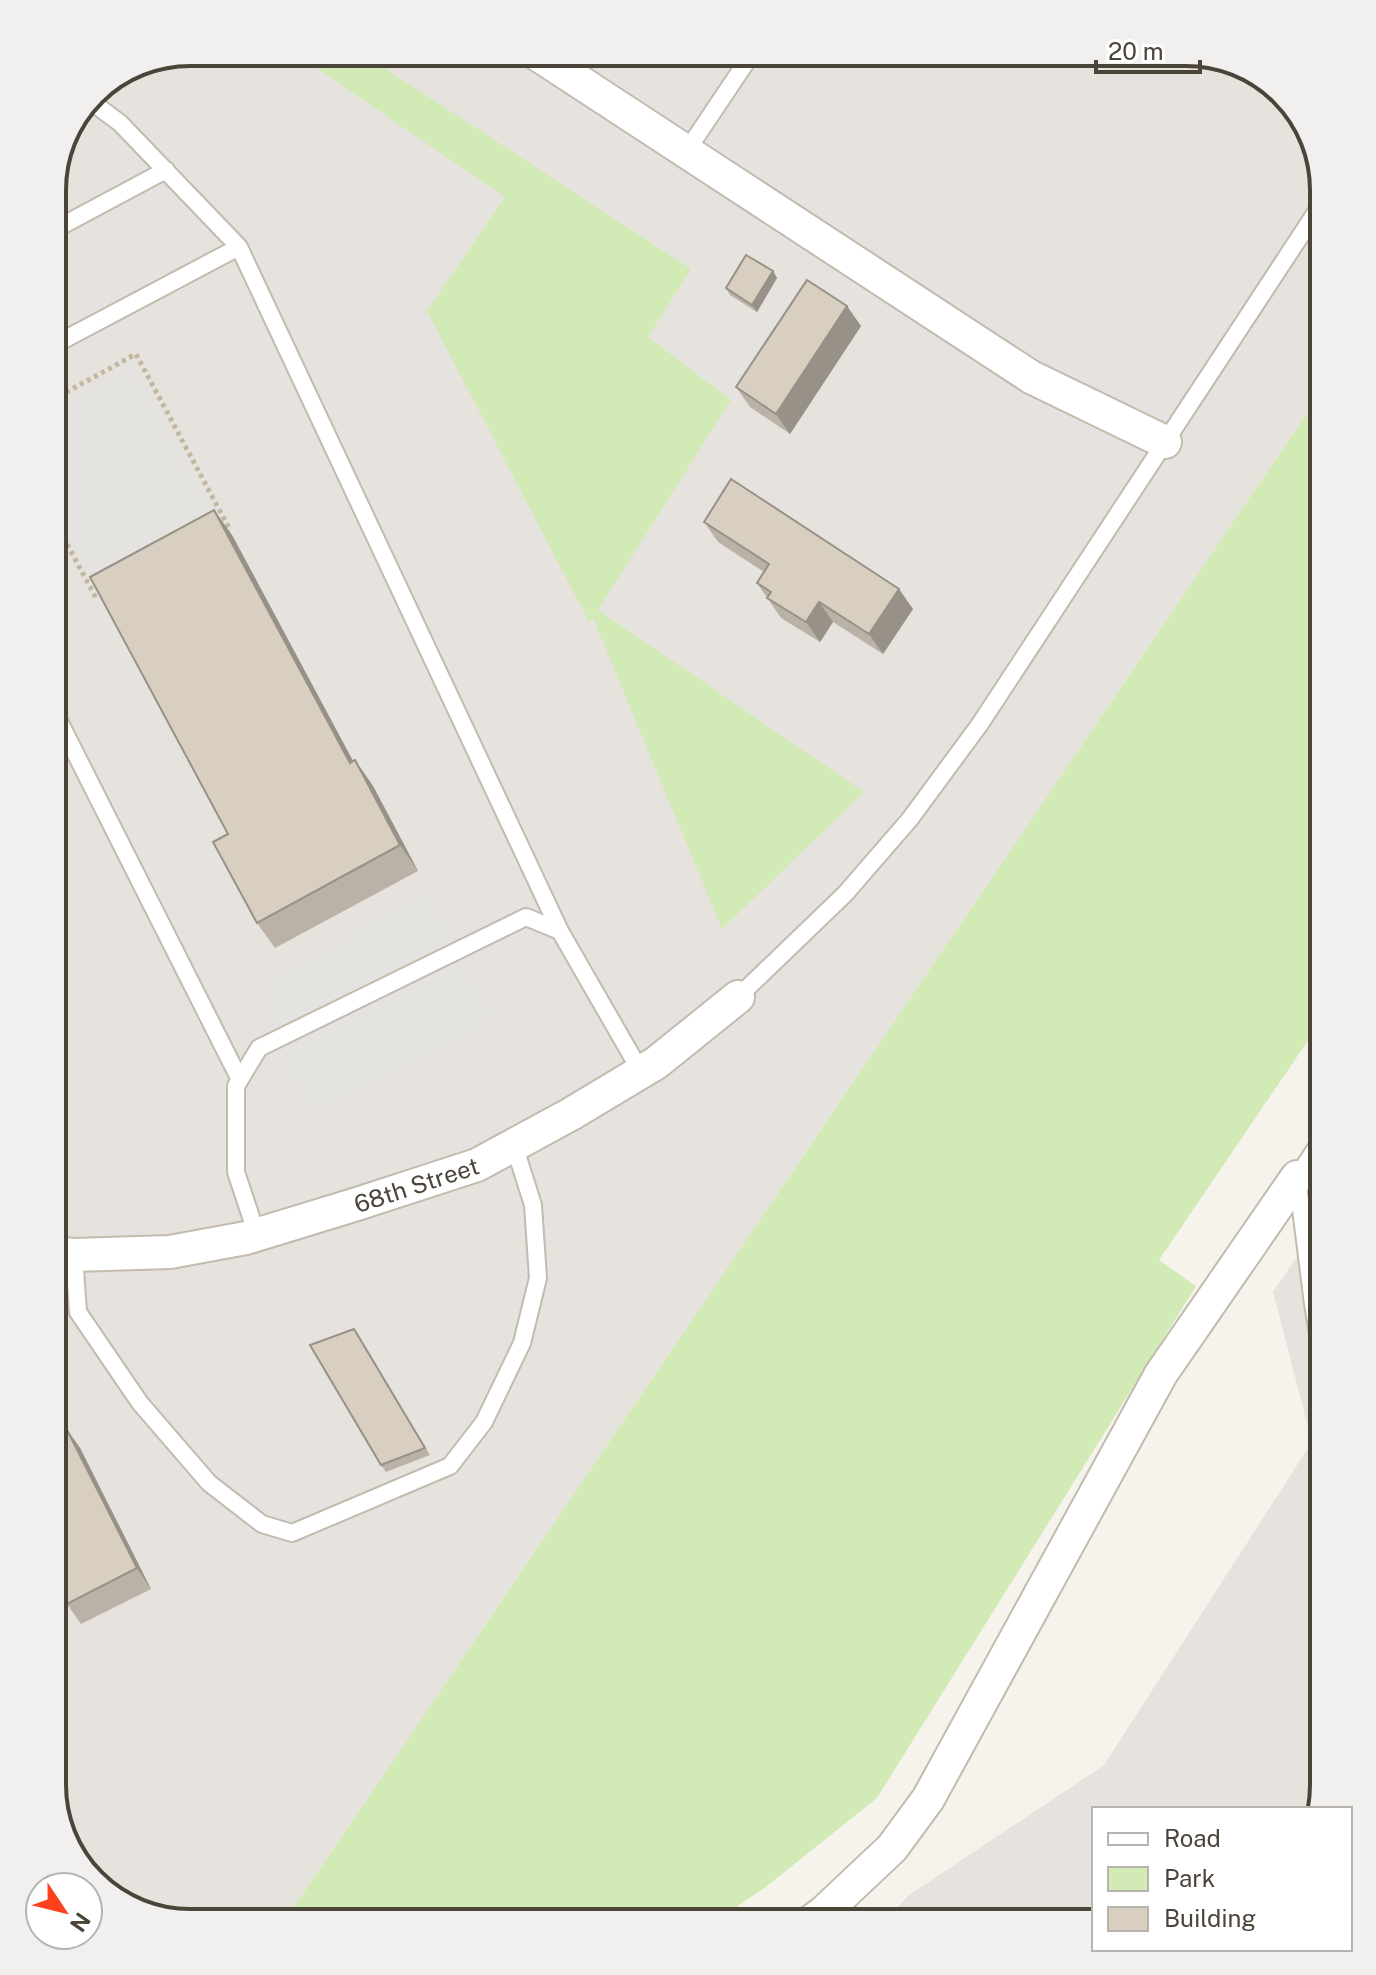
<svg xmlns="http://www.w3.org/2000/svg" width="1376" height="1975" viewBox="0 0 1376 1975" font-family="'Public Sans',sans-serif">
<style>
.industrial{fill:#e6e2dd}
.green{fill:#d2eab5}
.parking{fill:#e5e3e0}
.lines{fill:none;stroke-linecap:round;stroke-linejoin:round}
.service-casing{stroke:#c2bbae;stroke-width:20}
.minor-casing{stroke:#c2bbae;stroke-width:36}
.path{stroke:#c4b79f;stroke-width:5;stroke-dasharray:4 4;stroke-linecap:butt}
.service{stroke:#fff;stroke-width:16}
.minor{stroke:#fff;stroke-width:32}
.wall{fill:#bab2a6}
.shaded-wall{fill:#979187}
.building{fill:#d8cfc1;stroke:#979187;stroke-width:2}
.labels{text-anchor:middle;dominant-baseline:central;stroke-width:8;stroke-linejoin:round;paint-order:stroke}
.street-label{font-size:24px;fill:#4b4439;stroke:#fff}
.rim{fill:none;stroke:#4b4439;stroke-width:4}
</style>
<rect width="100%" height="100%" fill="#f6f3ec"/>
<path class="industrial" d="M190,52H1194L1255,71L1306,122L1324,190V388L283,1923H182L114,1900L70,1853L52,1785V181L66,130L99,87Z
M1324,1217V1785L1317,1809H1094V1923H882L909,1895L1104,1765L1312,1442L1273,1292Z"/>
<path class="green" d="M293,52H360L691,269L648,337L731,400L598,610L864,792L722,929L593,618L589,622L427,311L505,197Z
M1324,388V1017L1159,1260L1196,1286L877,1798L767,1886L713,1923H283Z"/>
<path class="parking" d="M131,362L221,526L98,593L52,507V405Z
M428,891L497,1018L313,1118L259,1018L277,1008L262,981Z"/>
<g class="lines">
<g class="service-casing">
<path id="service" d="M89,100L120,123L239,247L560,931
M686,152L753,52
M52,231L166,170
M52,346L239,247
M52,707L240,1080
M738,997L845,894L910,819L980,724L1324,200
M1302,1215L1324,1204
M257,1235L236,1172V1086L259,1048L526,917L560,931L641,1072
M74,1255L78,1312L140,1403L209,1483L262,1524L292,1533L450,1466L484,1422L522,1343L538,1278L533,1205L514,1145
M1324,1369L1313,1304L1297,1177L1324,1136"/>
</g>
<g class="minor-casing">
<g id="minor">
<path d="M534,52L1031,377L1165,442"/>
<path id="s1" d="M52,1253L74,1255L170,1252L246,1238L357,1204L477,1165L571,1114L656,1063L738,997"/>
<path d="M809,1923L823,1913L892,1848L928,1799L1161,1374L1297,1177"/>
</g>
</g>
<path class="path" d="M52,400L136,354L229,528
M52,516L97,600"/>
<use href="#service" class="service"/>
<use href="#minor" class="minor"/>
</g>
<path class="wall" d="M773,271L777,278L757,312L730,295L726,288Z
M861,326L790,434L750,407L736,387Z
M214,510L232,535L353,761L355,760L373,786L418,871L275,948L257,923L228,834Z
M704,522L913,609L883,654L833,622L820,642L781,618L757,583L764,572L718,542Z
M354,1329L359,1336L430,1455L386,1472L381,1465Z
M66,1428L80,1448L151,1589L81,1624L67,1604Z"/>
<path class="shaded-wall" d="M773,271L777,278L757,312L752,305Z
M847,306L861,326L790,434L776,414Z
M214,510L232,535L368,789L350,763Z
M899,589L913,609L883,654L869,634Z
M819,602L833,622L820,642L806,622Z
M355,760L373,786L418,871L400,845Z
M66,1428L80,1448L151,1589L137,1568Z"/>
<path class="building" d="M746,255L773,271L752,305L726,288Z
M807,280L847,306L776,414L736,387Z
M731,479L899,589L869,634L819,602L806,622L767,598L771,592L757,583L769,564L704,522Z
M214,510L350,763L355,760L400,845L257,923L213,842L228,834L90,577Z
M354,1329L425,1448L381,1465L310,1345Z
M66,1428L137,1568L67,1604L52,1574V1435Z"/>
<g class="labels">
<g class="street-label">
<text stroke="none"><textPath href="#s1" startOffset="374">68th Street</textPath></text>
</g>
</g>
<path d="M0 0H1376V1975H0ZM190 66H1186A124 124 0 0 1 1310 190V1785A124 124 0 0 1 1186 1909H190A124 124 0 0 1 66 1785V190A124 124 0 0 1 190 66Z" fill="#f1f0ef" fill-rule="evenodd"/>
<path class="rim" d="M190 66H1186A124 124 0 0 1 1310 190V1785A124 124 0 0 1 1186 1909H190A124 124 0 0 1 66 1785V190A124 124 0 0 1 190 66Z"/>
<rect x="1092" y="1807" width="260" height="144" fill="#ffffff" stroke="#b7b4b0" stroke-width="2"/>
<rect x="1108" y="1833" width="40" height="12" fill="#ffffff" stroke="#b7b4b0" stroke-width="2"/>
<text x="1164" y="1847" font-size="24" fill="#4b4439">Road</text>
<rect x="1108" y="1867" width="40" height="24" fill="#d2eab5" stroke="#b7b4b0" stroke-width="2"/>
<text x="1164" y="1887" font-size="24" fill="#4b4439">Park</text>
<rect x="1108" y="1907" width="40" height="24" fill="#d8cfc1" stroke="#b7b4b0" stroke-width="2"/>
<text x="1164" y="1927" font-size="24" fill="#4b4439">Building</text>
<g transform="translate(64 1911) rotate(125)"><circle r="38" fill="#ffffff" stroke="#b7b4b0" stroke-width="2"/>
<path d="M0-6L14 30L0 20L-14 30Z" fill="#fc3f1d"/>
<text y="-12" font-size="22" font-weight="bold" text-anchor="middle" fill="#4b4439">N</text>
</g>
<path d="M1096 60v12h104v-12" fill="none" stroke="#4b4439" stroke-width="4"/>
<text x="1108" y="60" font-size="24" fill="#4b4439" stroke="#ffffff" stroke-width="6" paint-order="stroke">20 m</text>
</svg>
